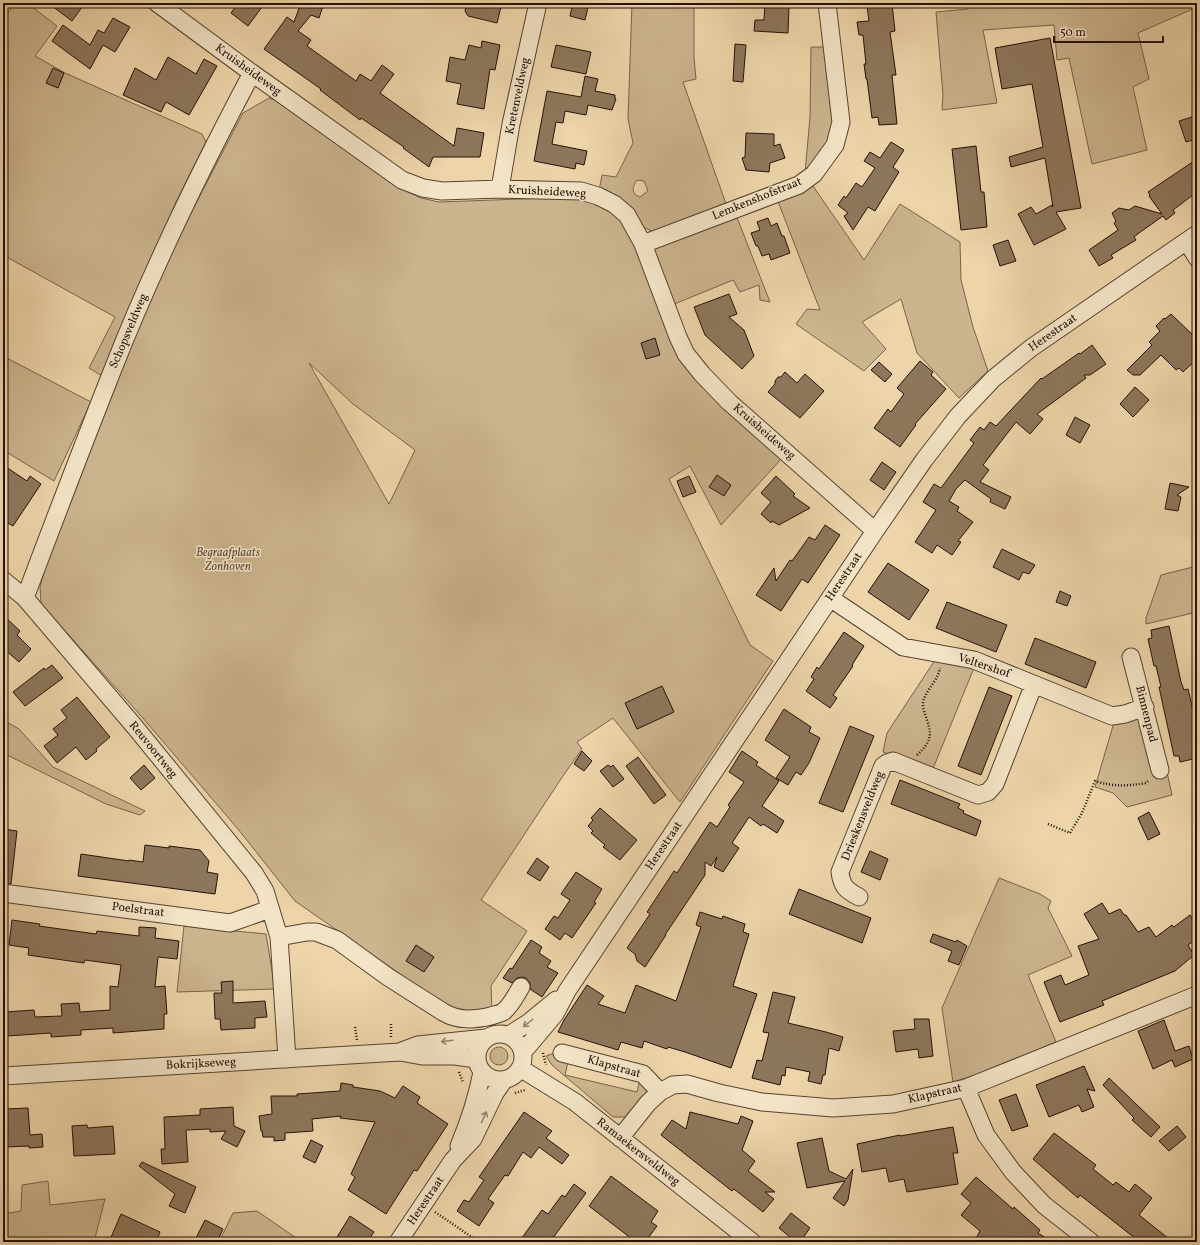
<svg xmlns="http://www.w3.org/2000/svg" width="1200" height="1245" viewBox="0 0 1200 1245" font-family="Vollkorn,serif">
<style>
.green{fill:#cbb48e;stroke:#78624b;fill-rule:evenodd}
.building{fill:#8d775c;stroke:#241108}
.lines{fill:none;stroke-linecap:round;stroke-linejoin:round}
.minor-casing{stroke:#564230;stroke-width:19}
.path{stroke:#241108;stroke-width:2.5;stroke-dasharray:1 2;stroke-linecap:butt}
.minor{stroke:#f3e4c7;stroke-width:17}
.oneway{stroke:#968571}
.labels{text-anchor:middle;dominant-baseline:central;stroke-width:3;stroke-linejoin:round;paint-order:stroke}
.street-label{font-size:12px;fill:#241108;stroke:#f3e4c7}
.park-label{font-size:12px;font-style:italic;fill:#5e4a37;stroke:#f3e4c7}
</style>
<rect width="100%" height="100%" fill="#edd5a9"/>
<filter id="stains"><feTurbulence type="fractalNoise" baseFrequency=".005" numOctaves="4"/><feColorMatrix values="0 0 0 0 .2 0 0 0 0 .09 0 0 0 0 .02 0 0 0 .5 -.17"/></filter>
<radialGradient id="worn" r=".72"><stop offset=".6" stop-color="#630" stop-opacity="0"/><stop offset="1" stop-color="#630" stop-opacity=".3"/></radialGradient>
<path class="green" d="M15,3H27L57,26L35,56L65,73L202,134L206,142L176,202L102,376L89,368L115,317L3,255V20Z
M632,3H694V57L696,79L683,82L726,204L653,232L640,225L599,191L602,175L616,177L633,143L628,119ZM637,180L644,181L648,191L640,197C631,194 632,187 637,180Z
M968,3H1197V7L1138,33L1149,79L1133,87L1147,150L1092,164L1069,58L1057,60L1054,25L983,30L997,103L942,110L943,95L936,12L968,9Z
M811,47H825L834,109L833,134L805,173L810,117Z
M269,98L285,103L408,192L421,198L439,202L576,197L607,207L626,225L682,357L783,457L721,525L690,466L669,479L750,645L773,661L680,802L613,718L577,742L582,749L563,776L481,900L527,931L491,986L492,1010L456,1013L295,901L238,829L142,717L41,604L40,586L50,552L111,391L169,255L243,113ZM309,363L353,404L415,450L389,504Z
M813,186L864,260L900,204L960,242L961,280L973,327L988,371L959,398L917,353L901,299L862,322L886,349L864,371L796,324L807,309L820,310L777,199Z
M736,215L770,302L760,300L759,285L740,292L733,280L672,305L653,247Z
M3,356L91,402L54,481L3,450Z
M1197,566V612L1146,624V618L1161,575Z
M937,657L974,668L932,771L883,752L887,733Z
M1136,718L1140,720L1167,772L1172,795L1127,807L1113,793L1095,787L1115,719Z
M3,720L19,729L53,767L145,811L140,815L106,804L3,753Z
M999,878L1040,894L1051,901L1048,908L1072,956L1028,975L1056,1042L975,1075L953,1082L942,1008Z
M184,926L266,934L275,989L177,992Z
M490 1056a9 9 0 1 1 18 0a9 9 0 1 1-18 0Z
M554,1053L568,1062L565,1075L637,1092L640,1079L647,1092L625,1117H613L552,1065L546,1056Z
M48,1181L50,1205L105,1199L94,1242H3V1214L21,1211L22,1185Z
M257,1211L302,1242H219L233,1213Z"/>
<path class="building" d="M48,3H85L72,21Z
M238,3H265L248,26L231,13Z
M301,3H324L319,18L311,15L298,31L311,40L307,46L356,81L360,74L371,81L382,65L394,74L380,93L454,146L457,128L484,133L480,157H433L429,167L403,148L404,147L361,118L360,120L320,90L321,89L264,49L287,17L294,22Z
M467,3H502L497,23L468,16L465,11Z
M573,3H589L585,20L570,16Z
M765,3H778V5L789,6L788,33L754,31L755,20H764Z
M886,4H892L895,31L890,32L896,75H892L897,124L879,125L878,117L872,118L867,79H866L864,64H866L863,35H859L857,22L869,21L867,6Z
M113,18L130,27L115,52L103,45L90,69L52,41L63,25L90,45L98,30L104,33Z
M1050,38L1081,208L1056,212L1066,229L1034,245L1018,214L1031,207L1036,214L1052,205L1053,207L1045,158L1011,167L1009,157L1043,147L1032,84L1002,89L995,48Z
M482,41L500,45L495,70L490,69L484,109L457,104L461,84L446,81L450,57L465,60L469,45L481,48Z
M735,44L746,45L743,82L733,81Z
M556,45L591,52L586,74L551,67Z
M168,57L196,74L204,59L217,66L189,115L166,102L161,112L123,95L135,68L156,80Z
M53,68L64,73L58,88L46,83Z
M585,76L598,79L595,91L615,95V99H616L612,110L588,105L586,115L565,111L563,123L556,122L552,144L587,151L584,165L576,163L575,169L534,161L547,91L581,97Z
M1192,117L1197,134V139L1186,142L1179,121Z
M746,133L774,134V146L780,144L785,158L770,163L769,172L746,170L742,158L745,157Z
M891,142L904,150L893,167L899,172L875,211L868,207L853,230L844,216L848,213L838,205L844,196L846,198L856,183L862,187L875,168L864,161L870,152L880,158Z
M976,146L981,192H984L987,227L961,230L952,149Z
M1197,159V192L1173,210L1175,213L1166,220L1163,216L1139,233L1134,237L1136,240L1111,255L1113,258L1099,266L1089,250L1118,230L1114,223L1116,221L1112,213L1119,208L1129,210L1135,206L1162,214L1149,196L1150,195L1148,192Z
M768,218L771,226L777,223L782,236H784L790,253L771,260L769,254L762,256L758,246H756L751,233L760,230L757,222Z
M1008,240L1016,261L1000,266L993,245Z
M729,294L737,314L729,317L744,330L754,356L742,369L705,335L694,307Z
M1171,314L1197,339V359L1183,372L1179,368L1176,370L1161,355L1140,375H1133L1127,370L1152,345L1149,342L1160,331L1156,326L1164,318L1165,319Z
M655,338L660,355L646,359L641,343Z
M1092,345L1106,364L1090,375H1084L1086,378L1037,414L1043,419L1030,434L1016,422L983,465L989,470L980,482L1011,497L1005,509L990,502L991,499L965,480L956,489L949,501L959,507L957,511L973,522L958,541L961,542L952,555L937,545L932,553L915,542L936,510L923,502L934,484L941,488L974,443L970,440L980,427L984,430L990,422L996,426L1041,378L1042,379L1079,353L1080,354Z
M920,361L933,372L931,375L946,389L915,424L916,425L900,447L874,428L888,409L891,412L904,394L897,388Z
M879,362L892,374L885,382L871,370Z
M785,372L797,383L805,374L824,391L800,418L768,392L775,384V381L778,377H781Z
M1135,387L1149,400L1133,417L1120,404Z
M1075,417L1090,425L1080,443L1066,435Z
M882,462L896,472L884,490L870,480Z
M3,465L27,481L30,476L41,484L13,526L3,520Z
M717,475L731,485L724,496L709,487Z
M689,476L696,492L683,497L677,481Z
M776,476L795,494L793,496L810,508L779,525L772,521L771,523L761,514L771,502L761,493Z
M1170,483L1189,487L1177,495L1181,497L1178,511L1165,509Z
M825,525L840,535L808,583L802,579L781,611L756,595L774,568L776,581L790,560L792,561L809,537L815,540Z
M1002,549L1035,565L1029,574L1023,572L1019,580L993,567Z
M888,563L929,590L909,620L868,592Z
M1060,591L1071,596L1067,606L1056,602Z
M947,602L1007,625L996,652L936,628Z
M3,615L20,631L17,635L31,649L19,662L3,648Z
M1169,626L1181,682L1184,690L1188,689L1197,727V758L1180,762L1179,756H1174L1159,687H1161L1156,666H1154L1148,639L1152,638L1151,630Z
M844,632L864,646L852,665L853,666L833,695L837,698L830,708L806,691L814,679L811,677L817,667L819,669Z
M1035,638L1096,662L1086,688L1025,664Z
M52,665L63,678L25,706L13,692L44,668L45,670Z
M662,686L674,712L637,729L625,703Z
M989,687L1012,696L981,775L958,766Z
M77,697L110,737L96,749L97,751L86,760L76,747L57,763L44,746L58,735L53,729L67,718L61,710Z
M784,709L811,727L809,732L820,738L809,763L801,775L796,772L788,785L776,778L790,757L765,740Z
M850,726L874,736L843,812L819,803Z
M582,751L592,761L584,771L574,764Z
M742,751L758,762L756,765L779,781L762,806L784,821L777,833L763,824L761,826L749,817L732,843L739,848L723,872L714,867L717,857L711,866L705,862V875L665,935H666L645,967L637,961L635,954L627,948L650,914L647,912L674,871L677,873L710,822L717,827L730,807L728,805L744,782L729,772Z
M638,757L666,795L654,804L626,766Z
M144,765L155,778L141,790L130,778Z
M608,765L611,767L613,765L624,779L613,787L600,771Z
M900,780L960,804L958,808L964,811L963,813L981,821L976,836L891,804Z
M600,808L637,840L620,860L603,847L605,845L591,833L593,831L588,826L593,820L591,818Z
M1149,812L1160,834L1148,840L1138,818Z
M3,829L17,831L11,884L3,883Z
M145,845L169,848V846L200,850L209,861L207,872L218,874L215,894L78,876L81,854L129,861V860L143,862Z
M870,851L888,859L880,880L861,872Z
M537,858L549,867L540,881L527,873Z
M576,872L602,889L594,902L596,903L572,938L565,933L560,940L545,929L554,916L558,918L570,900L561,894Z
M799,889L871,918L862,943L789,914Z
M1102,903L1109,914L1120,909L1124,915H1126L1138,932L1149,927L1156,937L1172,925L1174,927L1190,915L1197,925V939L1188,945L1194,955L1175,971L1102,1001L1104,1005L1060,1022L1044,982L1061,975L1065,985L1089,975L1078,946L1099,939L1084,914Z
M700,912L722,919L723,916L745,924L743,932L749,934L733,986L757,994L731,1068L685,1052L668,1047L667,1049L644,1041L642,1048L621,1042L618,1050L558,1032L564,1020L587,985L604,996L598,1004L625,1013L636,985L676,1001L701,927L696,925Z
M12,920L40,924L39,926L96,934L97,931L139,936V927L156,928L155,938L179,941L177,959L158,957L155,987L165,986L167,1014H164V1029L113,1033V1028L81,1030V1035L51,1037V1033L7,1036L5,1012L34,1010L35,1017L62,1016L61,1004L79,1003L80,1012L110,1010V986L118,987L121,965L85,960L84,963L28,955L29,948L9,945Z
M933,934L956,942L957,940L967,946L959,965L948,961L952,951L930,942Z
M531,940L542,947L539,953L551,961L547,967L558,973L542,997L530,989V983L526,978L522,977L517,978L512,983L503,978L510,968L512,969Z
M416,945L434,957L424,972L406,961Z
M233,981V1003L265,1001L267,1017L255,1018V1028L221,1030L220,1019H215L214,993H222L221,982Z
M773,992L795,997L788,1023L826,1032L843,1037L839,1051L829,1048L825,1075H823L821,1084L808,1081L810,1072L786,1067L785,1076L782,1075L780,1085L752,1078L757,1060L762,1061L769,1033L763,1032Z
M914,1019H929L933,1056L919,1058L918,1049L896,1052L893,1031L915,1029Z
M1164,1020L1175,1051L1189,1046L1193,1059L1175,1067L1172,1060L1153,1069L1138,1031Z
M1084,1066L1095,1091L1087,1089L1094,1107L1082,1112L1079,1105L1049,1117L1036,1085Z
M1109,1078L1160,1127L1151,1137L1132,1120L1134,1118L1103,1085Z
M341,1083L353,1085V1087L380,1091L395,1098L403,1086L420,1097L417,1103L448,1124L417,1171L414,1170L386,1214L348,1190L355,1177L351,1174L375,1122L340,1118L341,1116L312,1119L313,1131L285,1133V1140L274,1141V1137H263L262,1131H261L259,1116L272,1114L271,1096H297V1094L340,1091Z
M1016,1094L1028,1126L1012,1131L999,1100Z
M233,1107L234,1126L245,1131L237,1147L221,1139L226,1131L210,1132V1129L186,1130L188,1162L162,1164L161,1149H165L164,1117L200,1115V1109Z
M28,1108L30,1135L42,1134L43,1147L29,1148V1146L5,1147L4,1136H6L5,1109Z
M524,1112L552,1131L546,1138L569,1155L562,1164L539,1147L531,1158L523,1152L508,1176L505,1175L488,1199L494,1203L479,1226L457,1211L464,1200L469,1202L484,1180L479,1177Z
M690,1112L738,1124L741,1116L753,1121L742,1150L755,1161L748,1171L775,1192H765L774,1199L763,1212L734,1189L732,1191L661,1135L672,1120L686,1129Z
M87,1125L88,1128L113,1126L115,1154L74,1156L72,1126Z
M1177,1126L1186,1137L1169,1151L1159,1141Z
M953,1127L958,1153H953L958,1184L907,1192L904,1179L889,1182L886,1168L862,1172L857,1144L900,1135V1136Z
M1054,1133L1096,1165L1093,1169L1113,1185L1116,1182L1129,1192L1135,1184L1152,1198L1139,1215L1173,1242H1140L1080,1195L1078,1198L1033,1159Z
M822,1138L829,1171L846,1179L853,1169L848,1200L844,1206L833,1198L845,1181L807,1188L797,1143Z
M311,1140L323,1146L315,1163L303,1157Z
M142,1162L196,1187L185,1213L169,1206L175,1194L139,1166Z
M611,1176L658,1211L651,1222L657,1226L645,1242H636L589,1206Z
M976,1177L1013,1209L1014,1207L1040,1230L1038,1233L1052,1242H974L980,1231L961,1215L971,1203L961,1194Z
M574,1184L586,1193L550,1242H519L542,1210L548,1214L562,1195L565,1197Z
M791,1213L810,1228L800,1242H796L779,1228Z
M121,1214L160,1232L156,1242H109Z
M350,1216L374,1232L367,1242H334Z
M205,1220L223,1229L217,1242H194Z"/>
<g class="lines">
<g class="minor-casing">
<path id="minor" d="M157,3L252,73L402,180L423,188L442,191L500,189L581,191L598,196L614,204L627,215L643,244L678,337L686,354L702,374L729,402L875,531
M500,189L511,124L538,3
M1187,241L1197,258
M643,244L799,185L814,174L835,145L841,122L827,3
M3,580L25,598L135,727L254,873L265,891L279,937L287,1059
M25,598C54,521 83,445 113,369C153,267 201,169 252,73
M830,598L903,647L974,660L1112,716L1125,714L1145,707
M1131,657L1160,770
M3,893L230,923L270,909
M859,897C846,890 842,887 840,872L883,766L887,763L893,761L978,795L988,792L995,784L1034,684
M279,937L307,932H316L337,940L388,977L443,1012C458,1021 474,1020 491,1016C494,1015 499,1014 503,1012C511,1006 516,995 521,987
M477 1057a23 23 0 1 1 46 0a23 23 0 1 1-46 0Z
M509,1035L528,1023L556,1000
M402,1051L418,1045L486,1038
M523,1052L555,1014L567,991L875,531L924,460L958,416L993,379L1031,348L1197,234
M562,1053L643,1074L660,1092
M520,1068L575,1102L752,1242
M3,1076L400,1052L422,1056H455L476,1059
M966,1088L986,1135L1013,1172L1044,1205L1091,1242
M620,1138L648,1103L660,1092L673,1085L687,1084L719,1093L762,1102L833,1108L893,1104L966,1088L1197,995
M459,1146C469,1122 477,1098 482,1072
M398,1242L453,1160L473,1139L495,1093L504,1080"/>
</g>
<path class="path" d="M917,755C933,740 932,734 925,714C923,709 922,703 924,699C928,688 938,680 940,668
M1048,824L1070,833L1082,813L1095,781C1114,787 1128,786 1146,783L1149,780
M391,1024V1037
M355,1027L357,1040
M543,1053L546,1065
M459,1072L463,1082
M515,1093L525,1090
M435,1212L479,1242"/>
<use href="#minor" class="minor"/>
</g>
<defs><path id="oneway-shaft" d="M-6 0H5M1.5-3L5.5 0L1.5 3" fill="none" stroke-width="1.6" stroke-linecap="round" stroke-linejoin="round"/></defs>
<g class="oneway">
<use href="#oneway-shaft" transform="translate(528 1023) rotate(142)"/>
<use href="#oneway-shaft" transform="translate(447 1041) rotate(173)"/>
<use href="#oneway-shaft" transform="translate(484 1117) rotate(-66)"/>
</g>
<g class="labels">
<g class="street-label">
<text transform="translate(248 70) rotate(36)">Kruisheideweg</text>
<text transform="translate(518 96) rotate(-78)">Kretenveldweg</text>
<text transform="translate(547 192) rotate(3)">Kruisheideweg</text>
<text transform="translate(757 199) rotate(-22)">Lemkenshofstraat</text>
<text transform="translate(129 331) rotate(-67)">Schopsveldweg</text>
<text transform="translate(1053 333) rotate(-35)">Herestraat</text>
<text transform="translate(764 432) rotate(41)">Kruisheideweg</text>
<text transform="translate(844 577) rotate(-56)">Herestraat</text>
<text transform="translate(984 666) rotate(18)">Veltershof</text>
<text transform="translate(1146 714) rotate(76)">Binnenpad</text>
<text transform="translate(153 750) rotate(51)">Reuvoortweg</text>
<text transform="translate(863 816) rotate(-68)">Drieskensveldweg</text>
<text transform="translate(664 846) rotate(-56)">Herestraat</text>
<text transform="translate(138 910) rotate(7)">Poelstraat</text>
<text transform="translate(201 1064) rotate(-3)">Bokrijkseweg</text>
<text transform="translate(614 1067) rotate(16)">Klapstraat</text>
<text transform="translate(935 1094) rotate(-13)">Klapstraat</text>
<text transform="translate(638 1152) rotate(38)">Ramaekersveldweg</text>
<text transform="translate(426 1201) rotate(-56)">Herestraat</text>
</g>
<g class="park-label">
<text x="228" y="553">Begraafplaats<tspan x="228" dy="14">Zonhoven</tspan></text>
</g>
</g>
<rect width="1200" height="1245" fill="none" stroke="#edd5a9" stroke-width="16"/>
<rect x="4" y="4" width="1192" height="1237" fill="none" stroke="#241108" stroke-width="2"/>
<rect x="8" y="8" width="1184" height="1229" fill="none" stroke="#241108"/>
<path d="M1054 36v6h109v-6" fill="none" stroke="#241108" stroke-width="2"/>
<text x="1060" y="36" font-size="12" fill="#241108" stroke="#f3e4c7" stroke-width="3" paint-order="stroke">50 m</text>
<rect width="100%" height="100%" filter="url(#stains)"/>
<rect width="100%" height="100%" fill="url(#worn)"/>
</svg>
